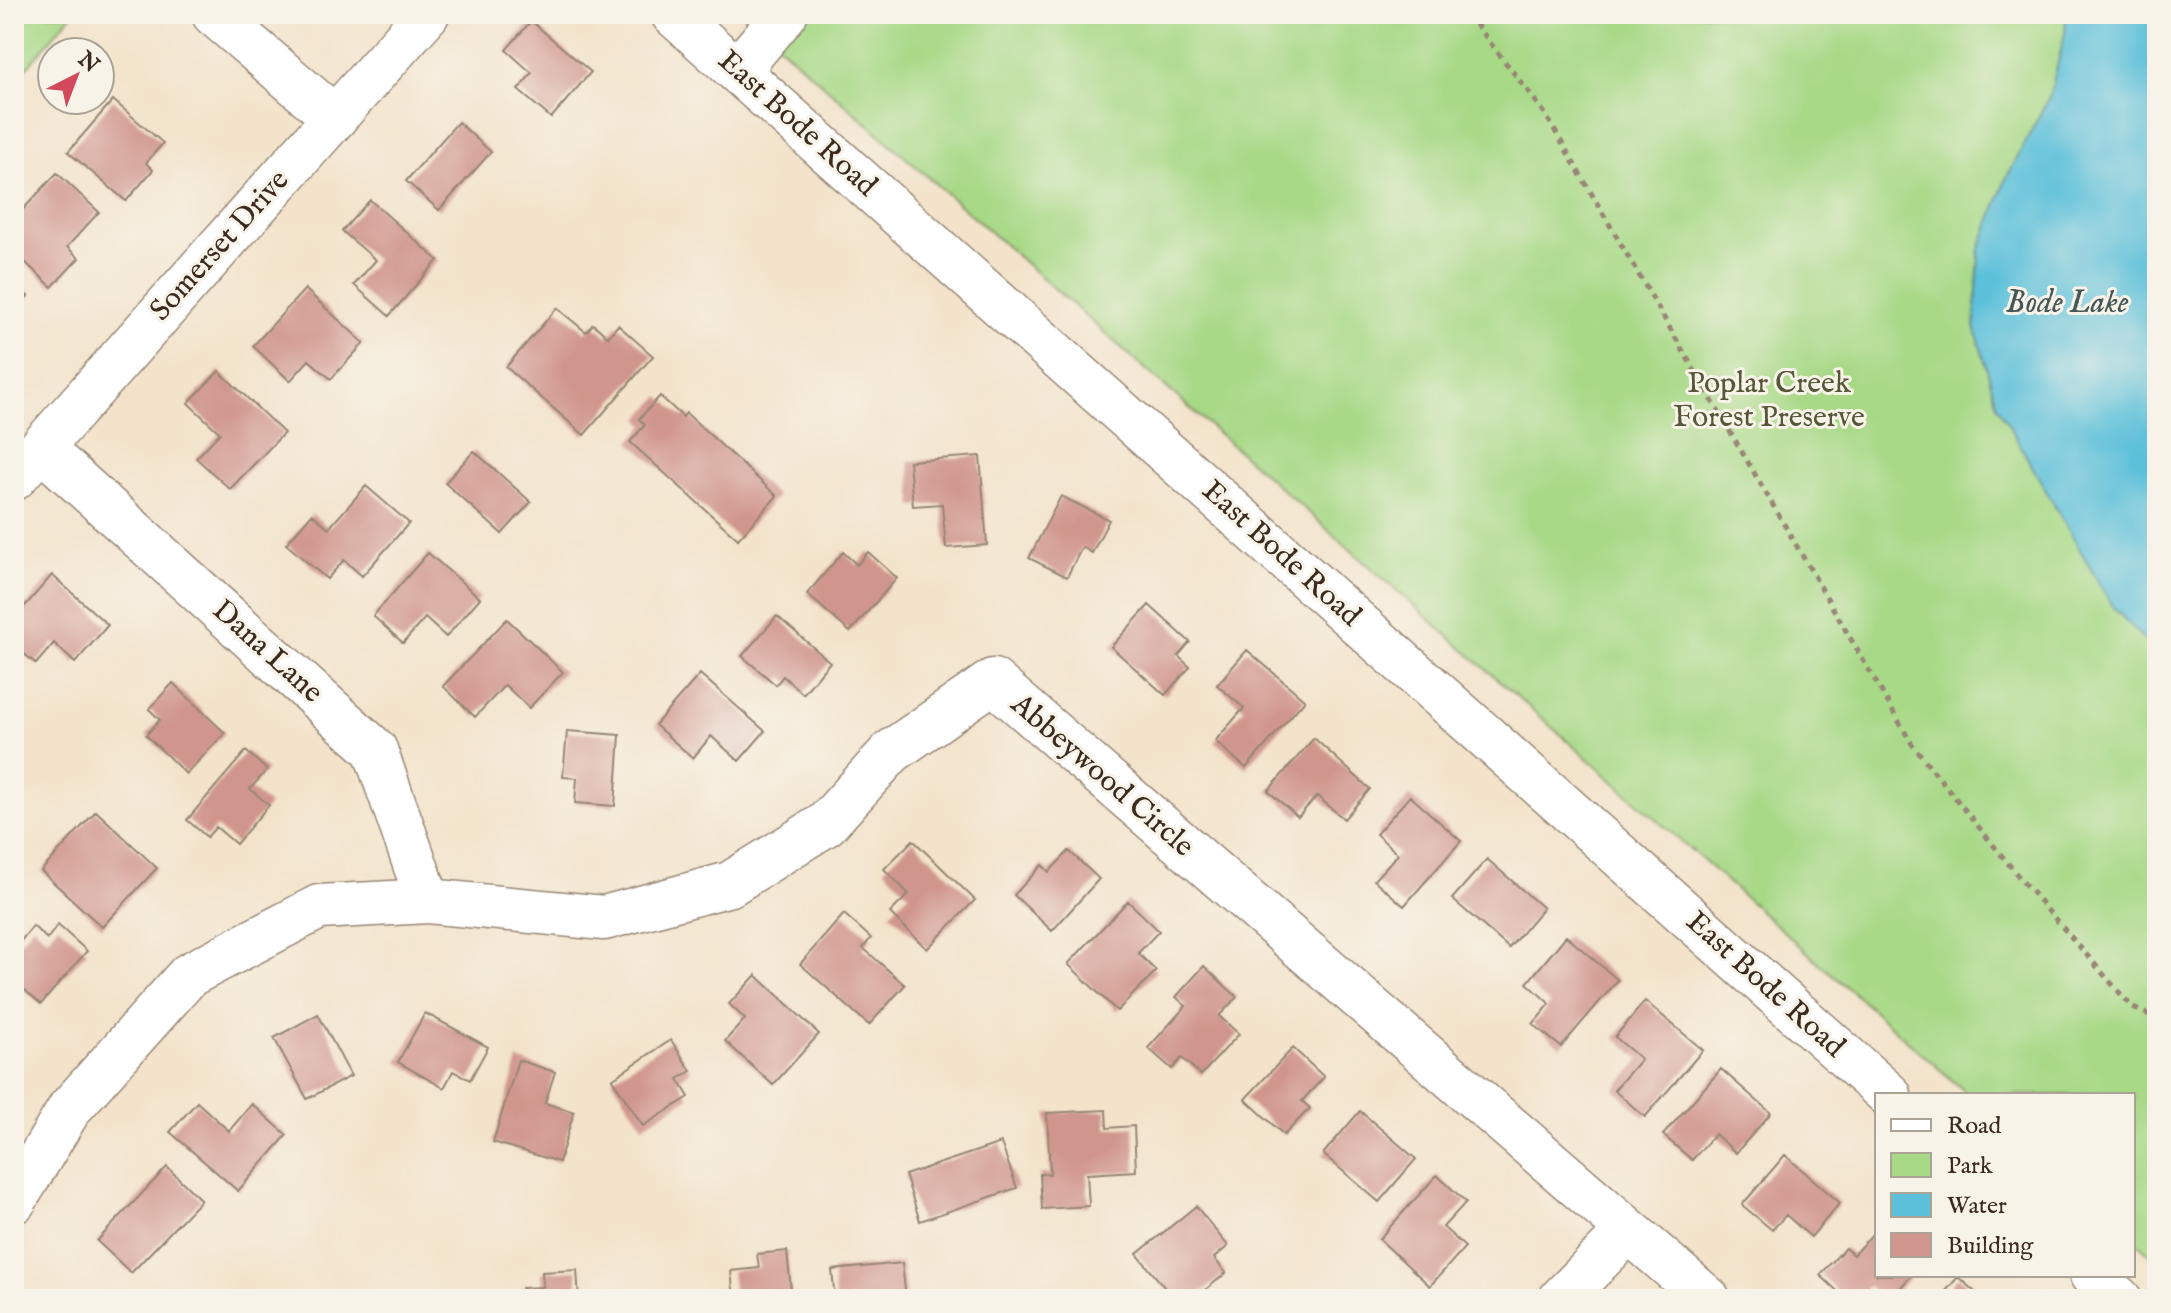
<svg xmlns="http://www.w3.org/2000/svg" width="2171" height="1313" viewBox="0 0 2171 1313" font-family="'IM FELL English',serif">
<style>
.green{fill:#a8d987;stroke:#728252;stroke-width:2}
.water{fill:#5cc0da;stroke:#4c757c;stroke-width:2}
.building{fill:#d0968d}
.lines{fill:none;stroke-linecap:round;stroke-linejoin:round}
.minor-casing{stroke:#978674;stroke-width:47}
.path{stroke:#978674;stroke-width:5;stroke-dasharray:6 6;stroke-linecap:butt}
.minor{stroke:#fff;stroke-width:44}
.labels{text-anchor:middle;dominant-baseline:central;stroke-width:6;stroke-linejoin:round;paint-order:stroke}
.street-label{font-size:30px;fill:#3b2a1e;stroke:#f7f3e8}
.park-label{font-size:30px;fill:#565638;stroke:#f7f3e8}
.water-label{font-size:32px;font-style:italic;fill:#455756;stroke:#f7f3e8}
</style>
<rect width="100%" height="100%" fill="#f7f3e8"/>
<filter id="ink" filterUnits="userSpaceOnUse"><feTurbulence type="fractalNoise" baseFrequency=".0125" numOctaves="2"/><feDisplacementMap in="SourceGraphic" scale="16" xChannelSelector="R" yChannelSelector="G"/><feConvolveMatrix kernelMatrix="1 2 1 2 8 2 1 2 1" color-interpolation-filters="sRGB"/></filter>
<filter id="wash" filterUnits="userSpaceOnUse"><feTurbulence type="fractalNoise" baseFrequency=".006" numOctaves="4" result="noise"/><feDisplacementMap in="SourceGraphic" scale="32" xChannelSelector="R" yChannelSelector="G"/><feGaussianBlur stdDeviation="1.8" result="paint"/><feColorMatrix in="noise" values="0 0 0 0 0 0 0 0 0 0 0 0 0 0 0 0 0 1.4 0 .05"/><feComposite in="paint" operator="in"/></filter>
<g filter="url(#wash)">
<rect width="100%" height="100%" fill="#f3e3cb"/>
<path class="green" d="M14,14H72L14,83Z
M743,14H2157V1261L2133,1239V1095H1969Z"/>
<path class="water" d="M2066,14H2157V654L2112,606L1997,405L1975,327L1979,252L2005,181L2050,95L2065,33Z"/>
<g id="blocks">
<path class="building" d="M531,21L591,72L551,118L518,90L532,73L506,50Z
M113,100L163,143L146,163L153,170L126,201L68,152Z
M458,122L491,152L439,210L406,181Z
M57,173L99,212L67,247L79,258L52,287L14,252V219Z
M370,200L438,260L389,316L354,285L376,260L342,231Z
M14,283L28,296L14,312Z
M305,289L364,343L331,379L309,360L290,381L253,346Z
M557,308L586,332L593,324L608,337L618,325L653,356L584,435L506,367Z
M219,371L284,433L230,489L196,458L220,433L188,403Z
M660,396L683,417L686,413L777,496L738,539L630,442L645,425L639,419Z
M474,451L531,502L502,534L445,483Z
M980,456L987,545L946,548L942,504L913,506L909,461Z
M366,486L409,523L362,576L344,560L327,579L286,544L312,514L329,528Z
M1061,496L1109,520L1092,553L1082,547L1067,577L1029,558Z
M843,552L857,565L868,552L897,578L850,632L807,594Z
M428,553L480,598L446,637L425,618L403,643L373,616Z
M52,575L108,625L75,663L54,643L36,664L14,645V601L16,598L25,606Z
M1149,605L1190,642L1178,656L1190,667L1165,695L1111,647Z
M777,616L830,662L803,694L783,676L776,685L742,656Z
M507,619L563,672L529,708L505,685L475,717L443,686Z
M1247,650L1305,700L1246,768L1215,741L1244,708L1217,685Z
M700,674L765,731L739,761L711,736L693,758L655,725Z
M173,683L225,733L186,774L146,735L160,720L149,709Z
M567,731L620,735L615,806L575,803L577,778L563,777Z
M1314,738L1370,789L1344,819L1317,796L1298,817L1268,791Z
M246,751L267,770L250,789L269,805L236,844L216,827L207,837L187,820Z
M1410,796L1461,841L1404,906L1374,880L1398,854L1376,834Z
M96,811L157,868L102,927L41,871Z
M913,840L975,900L927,949L890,913L909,894L884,869Z
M1069,851L1099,879L1052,931L1014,895L1042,865L1049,872Z
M1487,859L1543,908L1509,948L1452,899Z
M1128,901L1159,931L1138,953L1156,971L1117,1011L1068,964Z
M844,914L871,938L863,948L905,985L869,1025L800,964Z
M58,925L87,951L41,1004L14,981V949L33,926L47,939Z
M1566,936L1618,980L1561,1047L1533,1024L1550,1004L1527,983Z
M1204,966L1237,997L1219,1016L1239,1034L1201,1075L1182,1058L1172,1069L1148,1048L1186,1006L1176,997Z
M756,975L819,1034L773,1085L725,1041L745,1019L729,1004Z
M1645,1001L1703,1050L1645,1117L1614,1090L1641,1059L1615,1037Z
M425,1013L488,1047L470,1080L453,1071L444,1088L398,1062Z
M318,1014L351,1076L307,1099L274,1038Z
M671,1040L691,1071L678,1079L689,1097L643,1126L612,1079Z
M1293,1048L1324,1077L1302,1101L1310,1108L1284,1135L1245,1099Z
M518,1060L555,1072L545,1103L574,1112L559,1162L493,1142Z
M1721,1069L1771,1113L1736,1153L1715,1134L1692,1160L1663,1135Z
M197,1102L229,1131L252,1104L287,1135L238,1191L170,1132Z
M1106,1110L1107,1128L1134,1126L1136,1171L1087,1174L1089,1206L1042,1209L1040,1174H1050L1047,1113Z
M1360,1111L1416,1159L1379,1202L1323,1154Z
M1001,1143L1017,1188L920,1221L905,1175Z
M1785,1155L1840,1203L1811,1237L1786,1215L1772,1230L1742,1205Z
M167,1167L201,1200L131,1273L97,1241Z
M1437,1175L1466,1202L1443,1227L1465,1247L1430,1286L1379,1239Z
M1196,1206L1228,1246L1214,1258L1226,1273L1194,1299H1174L1137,1254Z
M1877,1229V1275H1912L1890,1299H1883L1868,1286L1856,1299H1846L1820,1275L1845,1248L1853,1255Z
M787,1251L792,1299H734L731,1271L759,1268L757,1254Z
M902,1263L906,1299H835L832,1270Z
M577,1270L579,1299H523L522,1288L543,1287L542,1272Z
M1958,1277L1983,1299H1939Z"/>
</g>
</g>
<g filter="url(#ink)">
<use href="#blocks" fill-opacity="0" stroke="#978674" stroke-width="2"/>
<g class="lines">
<g class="minor-casing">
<path id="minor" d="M214,14L335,118
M673,14L1889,1095
M737,71L785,14
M41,448L375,750L428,901
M14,478L427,14
M14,1201L70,1108L189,975L319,907L428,901L604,918L730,884L826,824L891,752L993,681L1708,1299
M2092,1275L2119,1299
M1561,1299L1628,1231"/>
</g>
<path class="path" d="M1468,14L1544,112L1912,744L2023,882L2133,1008L2157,1018
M14,22L21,14"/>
<use href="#minor" class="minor"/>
</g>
</g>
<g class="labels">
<g class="street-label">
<text transform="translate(797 124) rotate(42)">East Bode Road</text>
<text transform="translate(220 246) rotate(-48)">Somerset Drive</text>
<text transform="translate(1281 554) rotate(42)">East Bode Road</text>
<text transform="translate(267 652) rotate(42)">Dana Lane</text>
<text transform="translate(1102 776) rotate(41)">Abbeywood Circle</text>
<text transform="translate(1765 985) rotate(42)">East Bode Road</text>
</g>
<g class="park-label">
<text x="1769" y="384">Poplar Creek<tspan x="1769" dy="34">Forest Preserve</tspan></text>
</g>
<g class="water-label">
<text x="2067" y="303">Bode Lake</text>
</g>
</g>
<rect width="2171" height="1313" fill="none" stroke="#f7f3e8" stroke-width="48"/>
<rect x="1875" y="1093" width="260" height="184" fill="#f7f3e8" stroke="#aca397" stroke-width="2"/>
<rect x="1891" y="1119" width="40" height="12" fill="#ffffff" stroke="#aca397" stroke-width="2"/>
<text x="1947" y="1133" font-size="24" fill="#3b2a1e">Road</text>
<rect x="1891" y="1153" width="40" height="24" fill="#a8d987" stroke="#aca397" stroke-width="2"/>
<text x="1947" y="1173" font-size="24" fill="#3b2a1e">Park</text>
<rect x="1891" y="1193" width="40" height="24" fill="#5cc0da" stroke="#aca397" stroke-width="2"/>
<text x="1947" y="1213" font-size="24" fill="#3b2a1e">Water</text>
<rect x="1891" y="1233" width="40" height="24" fill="#d0968d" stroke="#aca397" stroke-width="2"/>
<text x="1947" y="1253" font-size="24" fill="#3b2a1e">Building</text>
<g transform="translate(76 76) rotate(42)"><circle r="38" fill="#f7f3e8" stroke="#aca397" stroke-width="2"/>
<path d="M0-6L14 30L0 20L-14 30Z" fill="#d1495b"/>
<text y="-12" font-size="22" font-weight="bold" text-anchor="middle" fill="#3b2a1e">N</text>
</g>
</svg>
